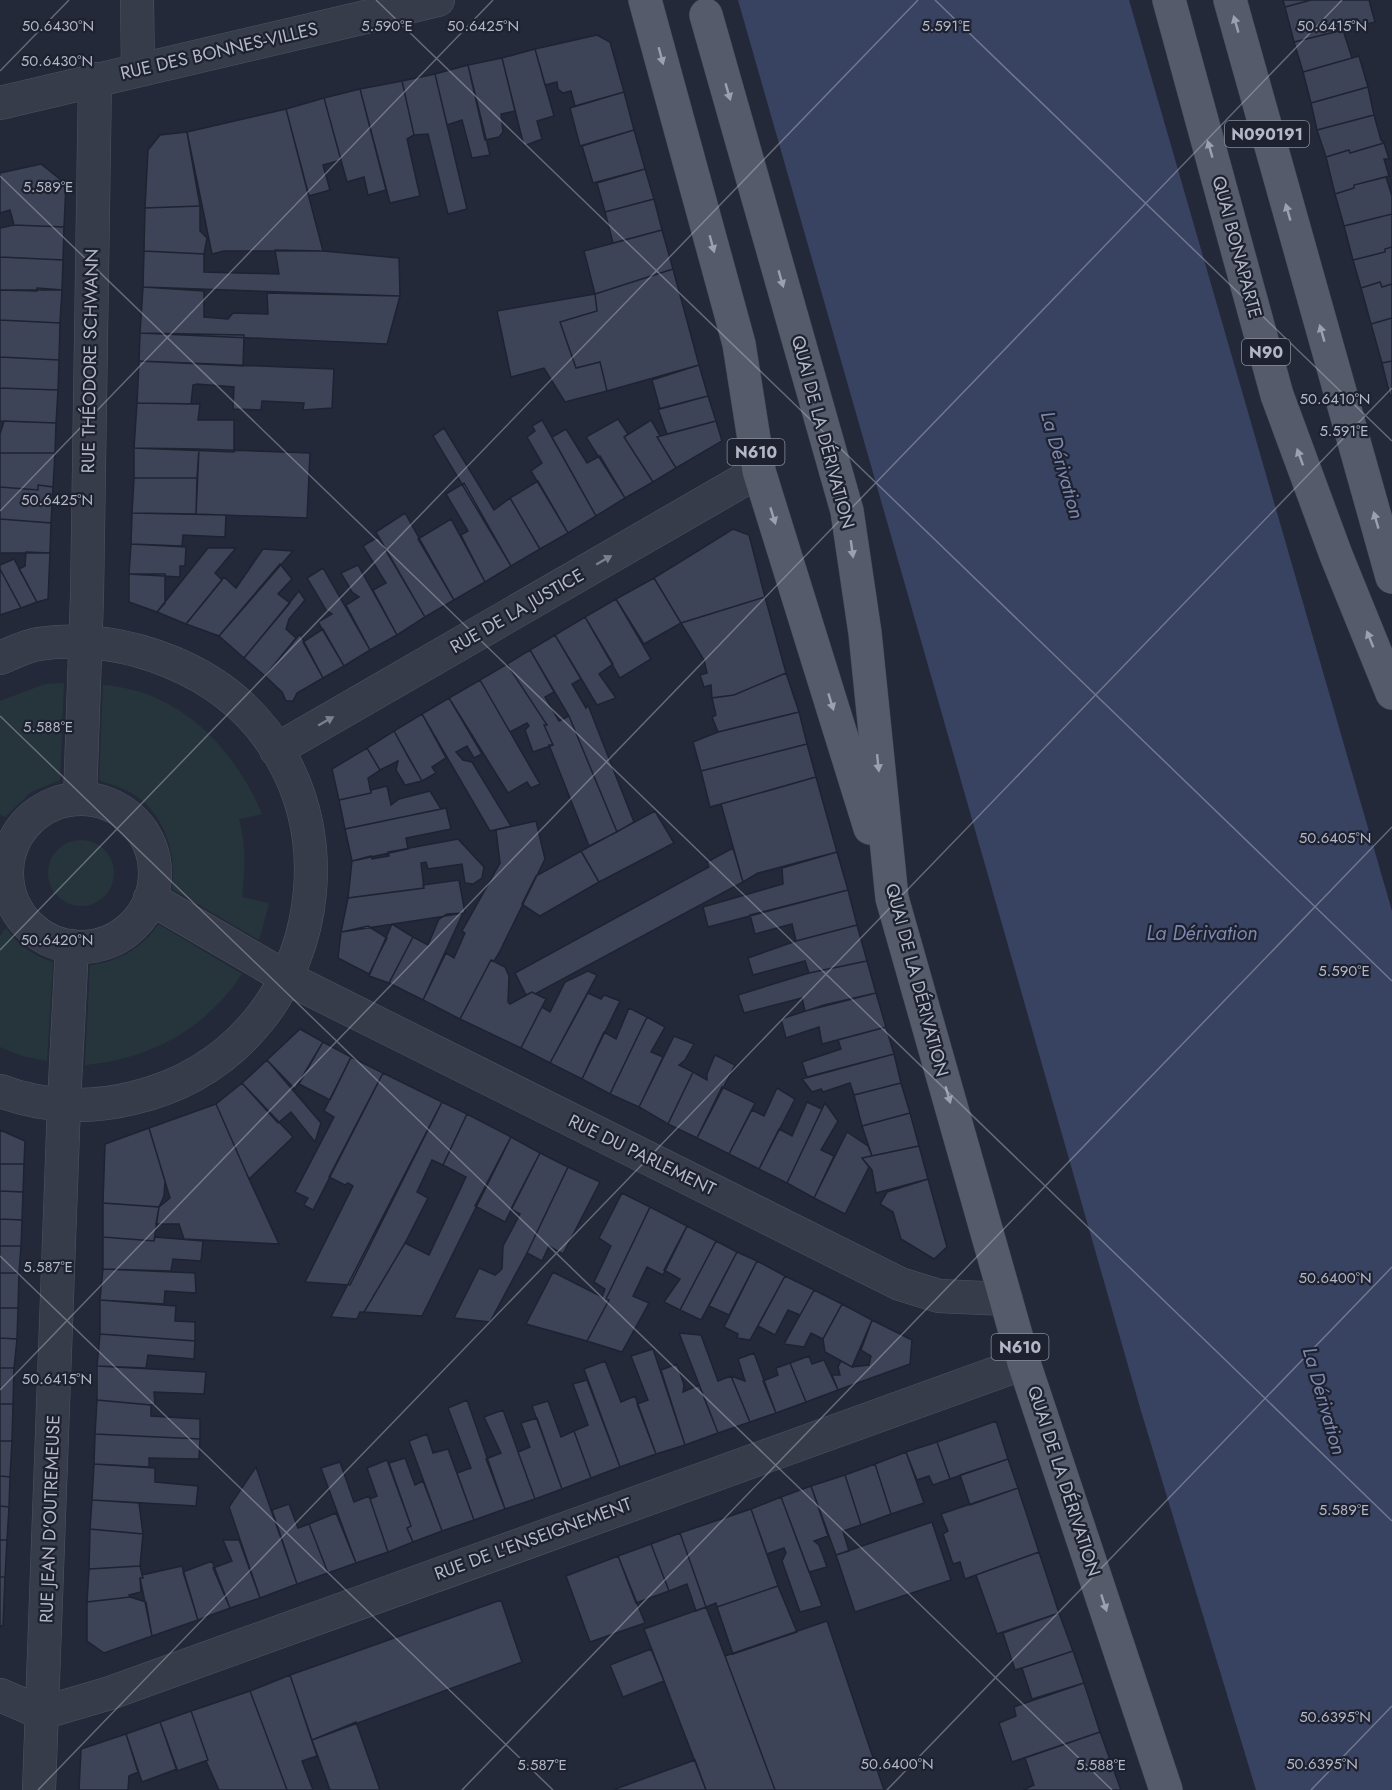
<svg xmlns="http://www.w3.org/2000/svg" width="1392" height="1790" viewBox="0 0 1392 1790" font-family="Jost,sans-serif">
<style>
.green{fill:#26353b}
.water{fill:#384261}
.building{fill:#3e4457;stroke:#1e2332;stroke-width:1.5}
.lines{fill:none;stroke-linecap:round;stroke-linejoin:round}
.street-casing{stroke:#4f5463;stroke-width:34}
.primary-casing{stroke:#404554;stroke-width:34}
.street{stroke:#373c4b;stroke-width:33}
.primary{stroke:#555b6b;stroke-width:33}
.oneway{fill:#9ca0af}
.oneway2{fill:#7b808f}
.ticks{fill:none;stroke:#b3b7c6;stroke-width:1.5;stroke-opacity:0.45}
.labels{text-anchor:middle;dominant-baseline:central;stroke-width:4.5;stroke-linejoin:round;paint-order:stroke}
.shield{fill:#1d2130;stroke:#868a99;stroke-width:1.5}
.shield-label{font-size:16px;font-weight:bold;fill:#b3b7c6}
.street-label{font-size:18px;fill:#b3b7c6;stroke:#1d2130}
.water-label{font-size:20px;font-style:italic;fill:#7c88ad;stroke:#1d2130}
.ticks-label{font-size:15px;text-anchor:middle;fill:#b3b7c6;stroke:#1d2130;stroke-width:4.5;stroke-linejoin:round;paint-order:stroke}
</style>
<rect width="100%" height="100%" fill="#24293a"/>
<path class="green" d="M64,683L60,780L31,792L5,817L0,814V701L45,684Z
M103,685C179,690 234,748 262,814L239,819C246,846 245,870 242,897L269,903L259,940L172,889C178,852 162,807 126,790C118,786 108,784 99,780Z
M48 873a33 33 0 1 1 66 0a33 33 0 1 1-66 0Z
M158,924L242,974C205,1029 151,1059 85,1065L90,965C116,963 145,947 158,924Z
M6,928C17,944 33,956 53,962L47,1061L22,1056L0,1047V936Z"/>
<path class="water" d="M738,0H1129L1392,911V1790H1256L1141,1411Z"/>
<path class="building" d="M1283,0H1311L1285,7Z
M1311,0H1369L1375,22L1294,42L1285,7Z
M1343,30L1352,58L1303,72L1294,42Z
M597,35L610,42L624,92L575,106L571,91L563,93L558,89L557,82L545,85L535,49Z
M535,49L554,116L537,121L542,139L524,146L502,58Z
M1359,56L1368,87L1311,103L1303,72Z
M502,58L515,111L501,114L503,132L499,137L485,140L468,65Z
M468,65L490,155L472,158L462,120L447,125L435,74Z
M435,74L467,209L448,214L428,134L414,135L402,81Z
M402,81L414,135L407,139L420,196L390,203L360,89Z
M1368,87L1374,115L1317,130L1311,103Z
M360,89L386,190L368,195L364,177L347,182L324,98Z
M624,92L634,130L580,146L570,108Z
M324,98L341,160L323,165L330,190L309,196L286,109Z
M286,109L323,251H224L212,254L187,132Z
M1374,115L1381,140L1384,143L1350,153L1349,150L1326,157L1317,130Z
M634,130L645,169L593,183L582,146Z
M187,132L200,206L145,208L148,150L160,135Z
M1384,143L1389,159H1384L1389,176L1354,185V188L1335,194L1326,157L1349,150L1350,153Z
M41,164L66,184L64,227L14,225L10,210L0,213V173Z
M645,169L654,199L605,212L597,183Z
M1386,177L1392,196V214L1344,226L1335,194L1354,188V185Z
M654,199L662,230L613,243L605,212Z
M200,206V231L207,238L204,254L144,251L145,208Z
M1392,214V247L1385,249V252L1353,260L1344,226Z
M14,225L64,227L63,260L0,257V228Z
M662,230L673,269L595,294L584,251Z
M1392,247V284L1382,287L1380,282L1361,288L1353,260L1385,252V249Z
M275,250L323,251L399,258L400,296L143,287L144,251L204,254V272L279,274Z
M0,257L63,260L62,290H0Z
M673,269L699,365L607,391L600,362L576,368L560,322L597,311L595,294Z
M1380,282L1382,287L1392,284V318L1371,324L1361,288Z
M143,287L204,291V317L228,319L233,313L268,314L267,293L400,296L387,344L140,333Z
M37,288L62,290L60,323L0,320V290L37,291Z
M595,294L597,311L560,322L576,368L600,362L607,391L565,402L544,368L511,377L497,311Z
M1392,318V361L1382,363L1371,324Z
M0,320L60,323L59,360L0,357Z
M140,333L244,335L243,366L139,361Z
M0,357L59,360L58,390L0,388Z
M139,361L334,369L332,408L303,410L304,403L262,401L261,410L233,409L234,387L197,384L193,385L191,404L137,403Z
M1392,361V395L1390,396L1382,363Z
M699,365L708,396L660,409L652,380Z
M0,388L58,390L56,423L0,421Z
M708,396L716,421L667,434L658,409Z
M137,403L200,404L198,420H234V452L134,448Z
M618,419L628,434L624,437L653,482L625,498L586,437Z
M542,420L596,516L568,533L531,471L542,463L527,437L535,431L532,426Z
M651,420L660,436L657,437L676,468L653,482L624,437Z
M4,421L56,423L55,453H0V434Z
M716,421L722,441L676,468L657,437Z
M444,428L494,510L510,498L540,549L511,566L433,436Z
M566,429L587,463L600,456L625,498L596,516L552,437Z
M134,448L199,449L197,478H134Z
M199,449L310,453L307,518L196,514Z
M0,453H55L53,487L38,485V490L0,487Z
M134,478H197L196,514L132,513Z
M538,481L568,533L540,549L510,498Z
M464,483L511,566L485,582L461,535L468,531L446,494Z
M38,485L53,487L51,523L0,519V487L38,490Z
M132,513L226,515L225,537L183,535L182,546L131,544Z
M405,513L454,600L425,617L376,532Z
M0,519L51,523L50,553H0Z
M451,519L485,582L454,600L418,539Z
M733,529L749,535L765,597L681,623L654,578Z
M378,537L425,617L397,635L373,590L386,583L363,546Z
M131,544L186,547L185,566H180V577L129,574Z
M208,548H236L215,573L222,580L186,624L157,612Z
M263,549L293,551L219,636L186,624L224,577L236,588Z
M26,552L50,553L48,599L37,602L19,569L25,566Z
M14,559L37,602L21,608L0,569V565Z
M280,564L292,579L278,594L290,603L244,658L219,636Z
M358,565L397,635L370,650L346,605L359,597L352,592L341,573Z
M323,568L370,650L344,666L318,622L332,614L326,610L307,578Z
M0,569L21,608L0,615Z
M129,574H165V603L157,612L129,602Z
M654,578L681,623L644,644L616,599Z
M299,591L305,600L289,619L286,629L296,638L265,676L244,658Z
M765,597L786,673L734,695L712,698L711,685L704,687L700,675L707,673L704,660L681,623Z
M616,599L651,659L620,678L585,617Z
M585,617L613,664L599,674L616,698L597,705L555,635Z
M323,629L344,666L323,678L303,642Z
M300,634L323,678L297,693L293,701H286L282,692L265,676Z
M555,635L581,679L572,684L586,708L588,705L634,822L617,832L569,716L530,650Z
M530,650L554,692L545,697L559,721L569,716L617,832L589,846L549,745H553L544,725H547L507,664Z
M507,664L547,725H544L553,745L533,752L525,730L529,726L527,723L510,732L480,680Z
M786,673L799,712L718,732L712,717L716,715L712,698L734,695Z
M480,680L540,784L531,788L527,782L508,793L449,698Z
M449,698L482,754L474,758L467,746L456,752L463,760L472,762L511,826L490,831L422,714Z
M799,712L807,744L701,771L693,742L718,732Z
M422,714L446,758L432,767L436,773L422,781L394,731Z
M394,731L407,755L422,781L405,785L396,770L398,761L380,770L367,748Z
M807,744L816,777L710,807L701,771Z
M367,748L380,770L368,778L371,793L339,800L332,769Z
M816,777L837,852L758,873L743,882L721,804Z
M387,786L391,805L399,799L430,791L441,809L345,829L339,800L371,793V790Z
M446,808L451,829L406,838L408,849L352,861L345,829Z
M655,811L674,843L599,882L581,851Z
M536,821L545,859L499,953L494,961L491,960L460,1019L423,1000L446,953L454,958L465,933L462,931L500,863L496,830Z
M458,839L484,867L482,878L473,884L465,883L462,864L428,869L426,862L421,863L424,888L348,898L352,861L371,856L372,859L389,856L388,852Z
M733,848L743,882L535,994L532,992L526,995L515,973L709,867L707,862Z
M581,851L599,882L540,916L522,904L536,876Z
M837,852L848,890L708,927L703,907L783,884L782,868Z
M459,880L465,913L341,932L348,898L424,888L423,885Z
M848,890L857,925L796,941L792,924L755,934L750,915Z
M463,913L423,1000L389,983L413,937L428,945L439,919L447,914Z
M392,924L413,937L389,983L369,976Z
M857,925L867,961L809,973L805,961L753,975L748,958L796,941Z
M368,926L387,938L369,974L338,958L341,932Z
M491,960L505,967L509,976L508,1002L510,1004L532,992L546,999L521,1048L460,1019Z
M867,961L876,993L805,1011L802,998L744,1013L738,995L809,973Z
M588,971L597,975L550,1063L521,1048L542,1007L550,1012L565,982Z
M588,993L601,999L604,995L620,1001L582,1079L550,1063Z
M876,993L886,1027L822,1044L819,1027L786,1038L781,1019L824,1005Z
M629,1008L647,1017L610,1094L582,1079L604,1032L616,1039Z
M647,1017L665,1027L651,1052L663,1057L639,1107L610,1094Z
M886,1027L894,1054L807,1077L802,1062L841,1049L838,1040Z
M300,1029L323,1042L295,1089L267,1060Z
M674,1036L694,1044L685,1060L679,1065L693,1072L668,1124L639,1107Z
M323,1042L351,1057L330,1100L299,1084Z
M894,1054L901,1083L854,1095L850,1083L823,1092L821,1089L812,1092L802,1079Z
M715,1055L735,1065L697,1138L668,1124L693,1072L707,1080V1074Z
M351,1057L383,1073L313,1210L304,1205L308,1198L295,1192L334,1117L324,1111Z
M267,1060L321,1123L315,1142L291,1112L278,1123L242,1083Z
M383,1073L442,1102L350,1285L305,1282L353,1186L348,1183L345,1185L329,1177Z
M242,1083L293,1137L249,1179L216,1104Z
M901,1083L910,1113L862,1126L854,1095Z
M722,1087L755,1103L729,1154L697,1138Z
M777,1088L795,1099L759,1169L729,1154L752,1110L764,1116Z
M442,1102L467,1114L443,1165L432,1160L417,1192L428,1198L405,1243L364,1312H360L357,1319L331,1317Z
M807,1102L822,1109L787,1183L759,1169L779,1129L792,1136Z
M825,1103L838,1121L821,1150L834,1156L814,1198L787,1183Z
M216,1104L249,1179L279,1244L184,1239L179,1224H156L159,1207L170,1198L149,1128Z
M910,1113L919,1146L872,1156L862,1126Z
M467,1114L511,1137L422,1316L364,1312L405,1243L429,1255L466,1177L443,1165Z
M149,1128L165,1181L164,1196L159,1207L103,1203L105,1144Z
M0,1130L25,1141L24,1164H0Z
M847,1132L868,1146L872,1156L862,1158L869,1167L845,1214L814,1198Z
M511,1137L540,1153L505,1222L475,1206Z
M919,1146L928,1179L876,1193L872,1170L862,1158Z
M540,1153L568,1167L527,1253L490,1322L454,1318L479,1268L495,1275L502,1269L503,1246L520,1214L511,1209Z
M0,1164H24L23,1192L0,1191Z
M568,1167L600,1182L563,1254L549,1246L542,1261L527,1253Z
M928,1179L947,1247L934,1259L901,1239L893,1212L880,1204L887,1192Z
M0,1191L23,1192L22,1220L0,1219Z
M622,1193L650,1207L606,1299L609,1300L587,1341L526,1324L553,1272L602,1297L605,1289L594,1282L611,1246L599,1238Z
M103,1203L159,1207L154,1241L103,1237Z
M650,1207L687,1226L663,1275L647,1267L633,1296L649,1303L622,1352L587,1341L609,1300L606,1299Z
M0,1219L22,1220L21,1246H0Z
M687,1226L716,1241L680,1310L664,1302L680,1279L664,1270Z
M103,1237L154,1241L155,1237L203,1241L201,1261L173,1259L171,1271L103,1269Z
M716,1241L737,1252L701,1320L680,1310Z
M0,1246H21L19,1273H0Z
M737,1252L757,1261L729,1315L709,1306Z
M757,1261L785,1276L750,1340L737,1338L738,1334L724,1327Z
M103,1269L195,1273L196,1293L165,1291L164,1304L100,1300Z
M0,1273H19L18,1308H0Z
M785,1276L814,1290L800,1315L788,1310L775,1335L758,1326Z
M814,1290L842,1304L823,1339L811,1333L804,1347L784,1344Z
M100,1300L176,1306L175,1321L195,1322V1341L100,1334Z
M842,1304L872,1320L852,1367L825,1352L823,1339Z
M0,1308H18L17,1339L0,1338Z
M872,1320L912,1340L910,1364L838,1390L832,1375H840L838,1367L841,1361L852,1367L869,1365L871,1356L861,1350Z
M679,1333L701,1335L718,1381L731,1376L750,1422L718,1433Z
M100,1334L195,1341L194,1359L148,1355L146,1368L97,1366Z
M0,1338L17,1339L14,1368H0Z
M653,1349L685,1445L656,1454L637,1404L648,1400L631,1356Z
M754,1353L776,1413L750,1422L731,1376L745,1381L738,1359Z
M809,1356L812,1364L824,1360L838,1390L806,1402L790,1363Z
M605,1361L621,1402L635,1396L656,1454L620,1467L584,1369Z
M790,1363L806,1402L776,1413L763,1381L778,1375L776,1368Z
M677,1364L684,1385L683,1392L699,1385L718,1433L685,1445L661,1370Z
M97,1366L206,1372L204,1394L154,1392L155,1404L151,1405L97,1400Z
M0,1368H14L13,1404H0Z
M587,1380L620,1467L591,1478L574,1431L588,1425L573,1384Z
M97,1400L151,1405V1416L200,1419V1439L95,1434Z
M467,1400L505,1509L474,1520L457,1473L471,1468L448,1408Z
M548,1401L561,1437L574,1431L591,1478L562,1489L532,1406Z
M0,1404H13L12,1441H0Z
M503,1410L535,1499L505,1509L486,1459L501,1453L484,1417Z
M537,1418L562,1489L535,1499L518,1452L530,1447L521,1423Z
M996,1421L1008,1459L950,1479L937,1442Z
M95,1434L200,1439L199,1459L149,1458V1467L94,1464Z
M427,1434L433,1453L448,1449L474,1520L442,1531L409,1441Z
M0,1441H12L10,1477L0,1476Z
M937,1442L950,1479L933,1485L929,1476L917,1480L906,1452Z
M906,1452L924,1503L891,1514L875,1464Z
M405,1458L415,1485L423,1481L442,1531L413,1542L407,1528L411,1526L389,1463Z
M1008,1459L1018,1488L970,1505L960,1475Z
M387,1460L411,1526L407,1528L413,1542L388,1552L370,1499L377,1496L367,1468Z
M340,1462L354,1502L369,1496L388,1552L356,1563L321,1468Z
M94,1464L155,1468V1482L198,1486L196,1506L92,1500Z
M875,1464L891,1514L861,1525L845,1475Z
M256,1467L297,1584L260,1598L229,1507Z
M845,1475L861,1525L843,1531L849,1551L836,1555L811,1486Z
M0,1476L10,1477L9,1507L0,1506Z
M811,1486L828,1536L814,1541L819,1545L827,1567L809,1572L781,1497Z
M1018,1488L1039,1552L965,1579L960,1562L953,1564L943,1534L948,1531L941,1514Z
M781,1497L822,1606L800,1612L782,1561L786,1553L784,1548L767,1554L751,1509Z
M92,1500L139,1503L143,1534L90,1529Z
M289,1504L298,1528L309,1524L328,1573L297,1584L272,1510Z
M0,1506L9,1507L7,1540H0Z
M751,1509L778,1586L717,1607L716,1603L706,1607L680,1533Z
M336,1513L356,1563L328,1573L309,1524Z
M932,1522L951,1580L855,1612L836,1555Z
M90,1529L143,1534L140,1566L89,1569Z
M680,1533L706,1607L696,1611L687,1584L669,1591L651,1544Z
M0,1540H7L5,1577H0Z
M223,1540H239L260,1598L230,1608L213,1568L232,1561Z
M651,1544L669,1591L636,1603L618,1556Z
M1039,1552L1059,1613L997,1634L976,1575Z
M618,1556L645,1623L590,1642L566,1576Z
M212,1561L230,1608L198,1620L183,1572Z
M140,1566L143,1578H140L141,1592L129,1595L130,1597L87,1602L89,1569Z
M182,1566L198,1620L152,1636L140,1578H143L142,1575Z
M0,1577H5L3,1625L0,1627Z
M778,1586L797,1632L733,1654L717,1607Z
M130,1597L146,1602L152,1636L104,1653L87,1641V1602Z
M501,1600L522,1662L312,1740L290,1675Z
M706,1607L725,1656L775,1790H706L644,1629Z
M1059,1613L1073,1651L1015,1670L1003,1633Z
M827,1621L884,1790H775L725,1656Z
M651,1649L664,1681L623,1697L610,1665Z
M1073,1651L1084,1683L1032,1699L1022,1668Z
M290,1675L317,1756L302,1761L313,1790H287L250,1691Z
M1084,1683L1100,1732L1012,1762L999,1723L1016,1716L1014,1707Z
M250,1691L287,1790H219L206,1761L208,1760L191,1711Z
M191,1711L208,1760L177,1771L160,1722Z
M160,1722L177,1769L142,1782L126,1734Z
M356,1722L380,1790H330L312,1740Z
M1100,1732L1121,1790H1023L1034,1785L1025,1758Z
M126,1734L138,1772L129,1776L128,1790H79L81,1749Z
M695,1760L706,1790H613Z"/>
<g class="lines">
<g class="street-casing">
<path id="street" d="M137,0L138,69
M0,103L438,0
M0,658C12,653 26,646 38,644C82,637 130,645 171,662C377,746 348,1047 133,1098C90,1109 42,1107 0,1091
M276,750L759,471
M80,799L87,596L95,79
M7 873a74 74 0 1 1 148 0a74 74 0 1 1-148 0Z
M150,898L287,978L900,1284L939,1296L1006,1299
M0,1695L42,1713L110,1693L1024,1363
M39,1790L64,1104L72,946"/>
</g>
<g class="primary-casing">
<path id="primary" d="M645,0L739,344L759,471L870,828
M1169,0L1277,395L1336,555L1392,693
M1230,0L1392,577
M706,15L847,511L865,633L892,898L1024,1363L1166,1790"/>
</g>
<use href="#street" class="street"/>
<use href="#primary" class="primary"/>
</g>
<defs><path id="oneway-solid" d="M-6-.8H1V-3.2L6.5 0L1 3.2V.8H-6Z" transform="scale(1.5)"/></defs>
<g class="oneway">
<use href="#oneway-solid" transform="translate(1236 24) rotate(-106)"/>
<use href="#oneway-solid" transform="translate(661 56) rotate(75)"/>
<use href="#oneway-solid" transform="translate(728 92) rotate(74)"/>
<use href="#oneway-solid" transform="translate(1210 149) rotate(-106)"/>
<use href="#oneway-solid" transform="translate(1288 212) rotate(-106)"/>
<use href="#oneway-solid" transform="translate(712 244) rotate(75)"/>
<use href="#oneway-solid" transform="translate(781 279) rotate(74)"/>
<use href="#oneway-solid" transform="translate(1322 333) rotate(-106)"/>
<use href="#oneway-solid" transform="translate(1300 457) rotate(-110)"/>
<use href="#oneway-solid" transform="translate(773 516) rotate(73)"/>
<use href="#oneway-solid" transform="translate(1376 520) rotate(-106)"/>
<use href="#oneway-solid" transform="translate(852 549) rotate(82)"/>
<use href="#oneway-solid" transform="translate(1370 639) rotate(-112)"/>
<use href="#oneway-solid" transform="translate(831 702) rotate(73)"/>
<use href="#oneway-solid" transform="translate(878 763) rotate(84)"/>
<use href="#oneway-solid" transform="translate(948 1095) rotate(74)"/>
<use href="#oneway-solid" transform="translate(1104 1603) rotate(72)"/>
</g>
<g class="oneway2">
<use href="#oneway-solid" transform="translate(604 560) rotate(-30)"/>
<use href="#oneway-solid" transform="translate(326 721) rotate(-30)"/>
</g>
<path class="ticks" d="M376,0L1392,981M935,0L1392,441M0,71L69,0M0,176L1392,1521M0,511L493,0M0,716L1112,1790M0,950L918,0M0,1256L553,1790M0,1390L1342,0M38,1790L1392,388M462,1790L1392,827M887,1790L1392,1267M1311,1790L1392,1706"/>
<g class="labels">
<g class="shield">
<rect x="1225" y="121" width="84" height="26" rx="4.5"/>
<rect x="1242" y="339" width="48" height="26" rx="4.5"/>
<rect x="727.5" y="439" width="57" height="26" rx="4.5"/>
<rect x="991.5" y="1334" width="57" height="26" rx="4.5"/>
</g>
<g class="shield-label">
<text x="1267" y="134">N090191</text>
<text x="1266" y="352">N90</text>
<text x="756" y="452">N610</text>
<text x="1020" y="1347">N610</text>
</g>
<g class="street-label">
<text transform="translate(219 51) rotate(-13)">RUE DES BONNES-VILLES</text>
<text transform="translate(1237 247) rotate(75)">QUAI BONAPARTE</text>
<text transform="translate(90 361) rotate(-89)">RUE THÉODORE SCHWANN</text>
<text transform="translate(823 432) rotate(75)">QUAI DE LA DÉRIVATION</text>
<text transform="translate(517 611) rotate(-30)">RUE DE LA JUSTICE</text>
<text transform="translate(917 980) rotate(75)">QUAI DE LA DÉRIVATION</text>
<text transform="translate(642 1155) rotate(26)">RUE DU PARLEMENT</text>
<text transform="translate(1064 1481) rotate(72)">QUAI DE LA DÉRIVATION</text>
<text transform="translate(50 1519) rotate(-88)">RUE JEAN D'OUTREMEUSE</text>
<text transform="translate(533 1539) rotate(-20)">RUE DE L'ENSEIGNEMENT</text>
</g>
<g class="water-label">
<text transform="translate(1062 465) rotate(74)">La Dérivation</text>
<text x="1202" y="933">La Dérivation</text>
<text transform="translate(1324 1401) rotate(74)">La Dérivation</text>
</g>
</g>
<g class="ticks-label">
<text x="387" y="31">5.590°E</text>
<text x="946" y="31">5.591°E</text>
<text x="58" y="31">50.6430°N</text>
<text x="483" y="31">50.6425°N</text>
<text x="1332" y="31">50.6415°N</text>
<text x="57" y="66">50.6430°N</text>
<text x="48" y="192">5.589°E</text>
<text x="1335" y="404">50.6410°N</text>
<text x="1344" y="436">5.591°E</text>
<text x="57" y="505">50.6425°N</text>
<text x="48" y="732">5.588°E</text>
<text x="1335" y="843">50.6405°N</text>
<text x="57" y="945">50.6420°N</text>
<text x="1344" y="976">5.590°E</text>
<text x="48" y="1272">5.587°E</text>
<text x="1335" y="1283">50.6400°N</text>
<text x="57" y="1384">50.6415°N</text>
<text x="1344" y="1515">5.589°E</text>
<text x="1335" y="1722">50.6395°N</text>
<text x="897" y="1769">50.6400°N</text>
<text x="1322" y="1769">50.6395°N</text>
<text x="542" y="1770">5.587°E</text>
<text x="1101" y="1770">5.588°E</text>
</g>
</svg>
